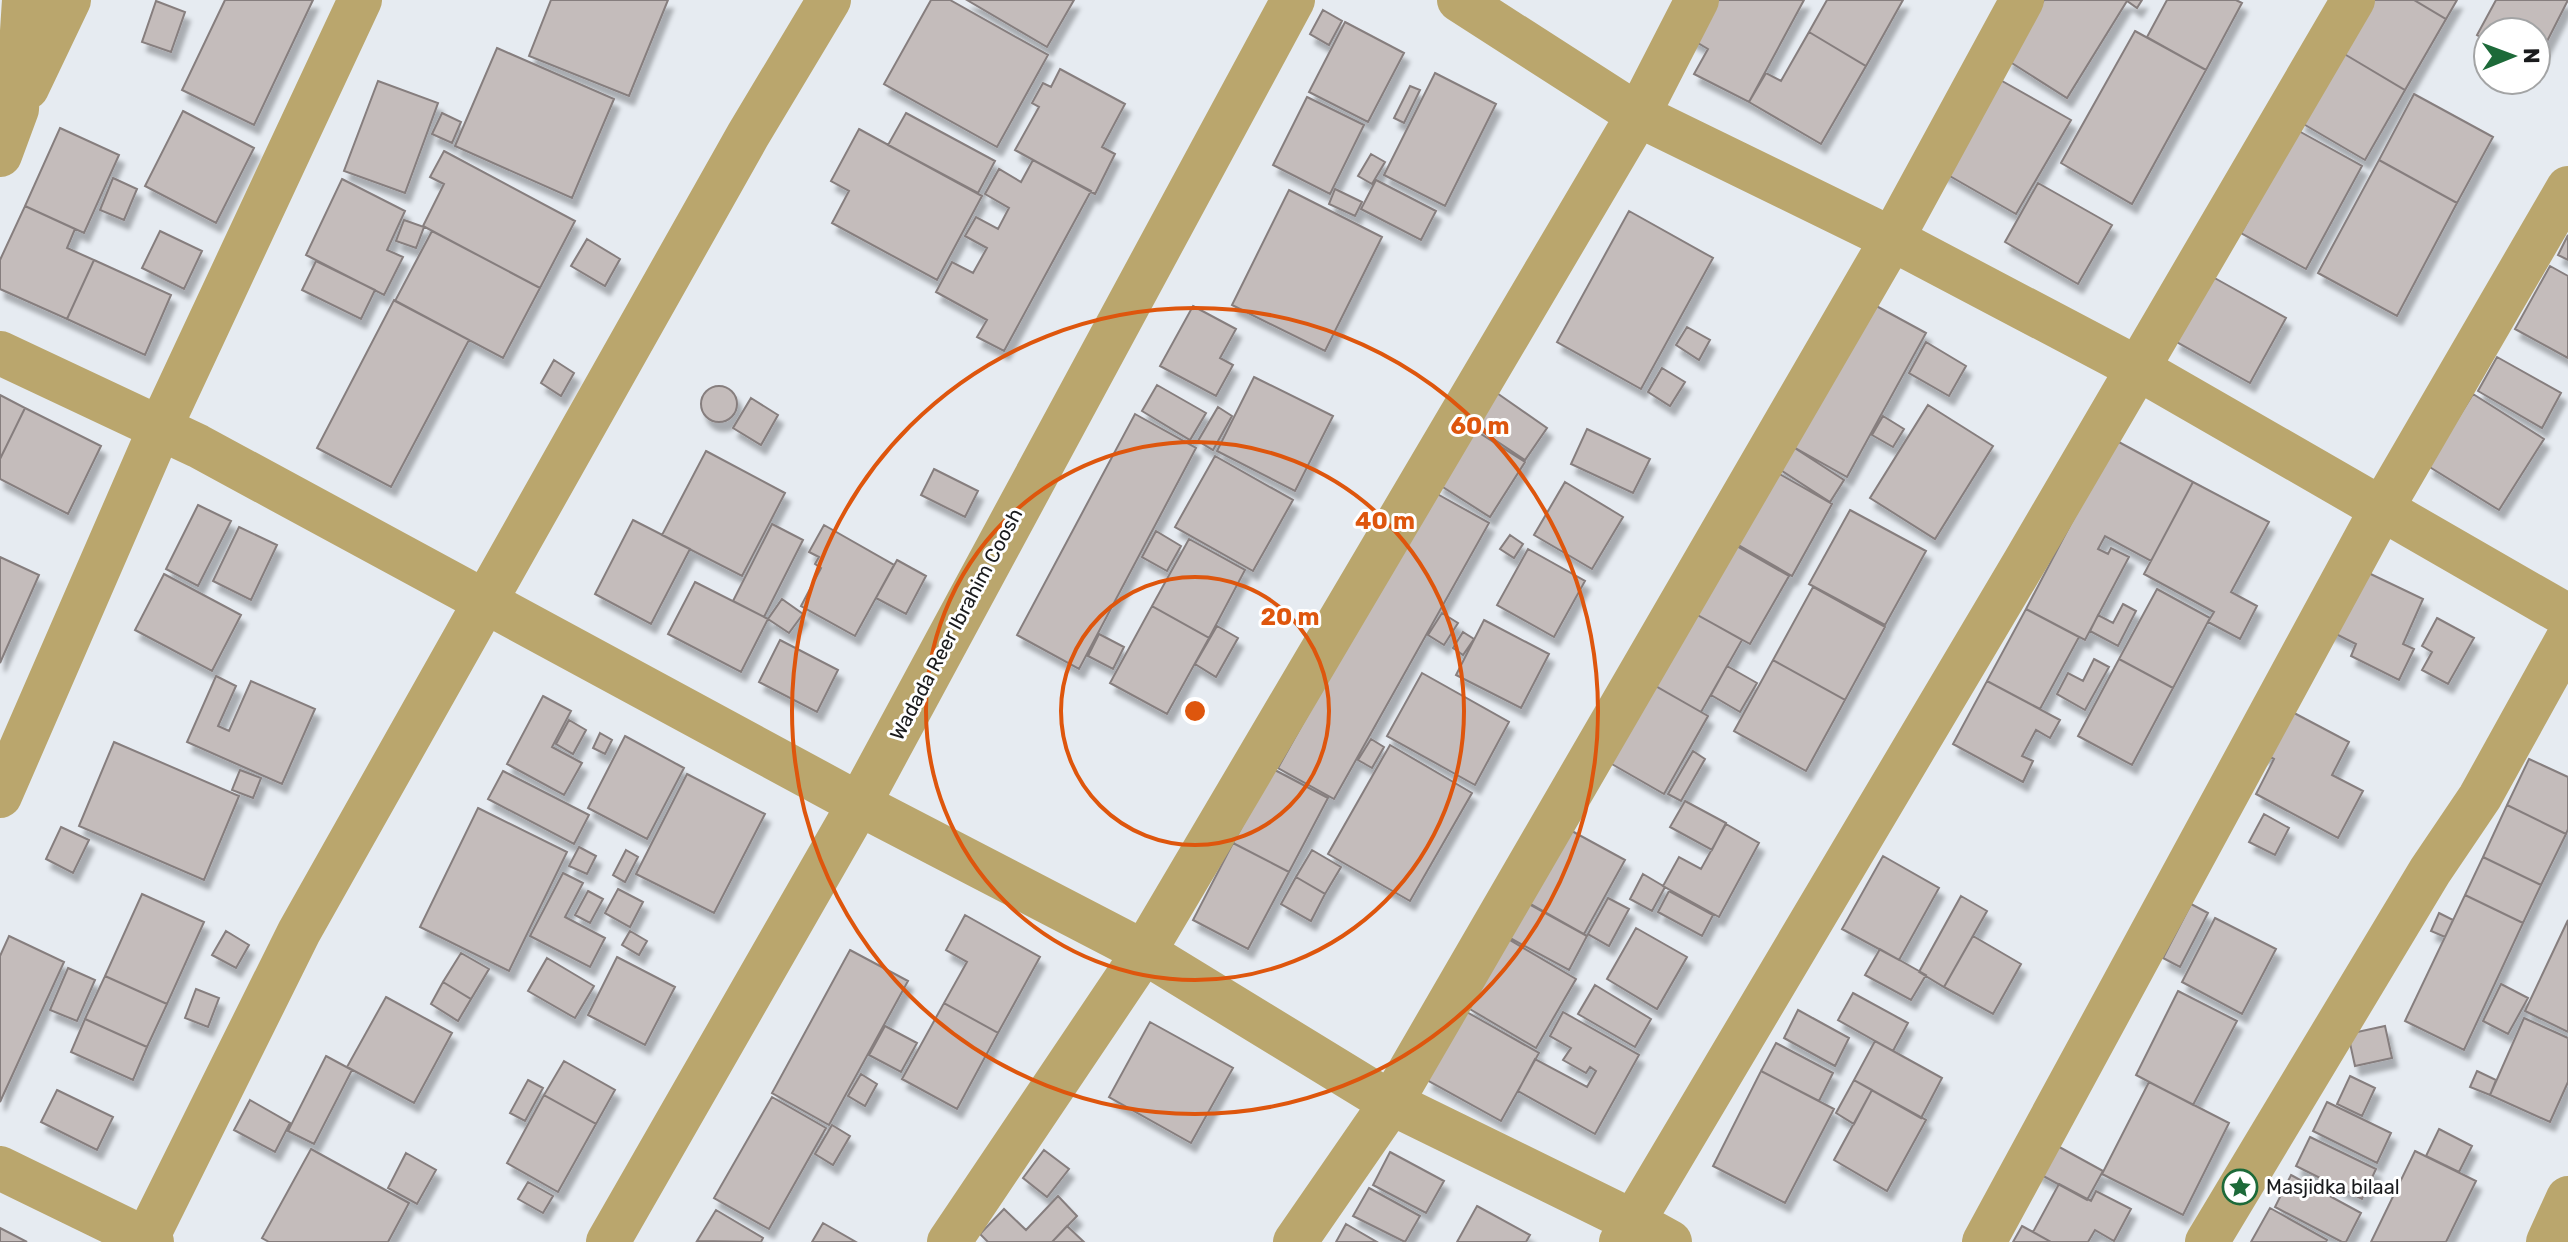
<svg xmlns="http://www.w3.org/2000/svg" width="2568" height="1242" viewBox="0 0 2568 1242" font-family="Rubik,sans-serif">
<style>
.building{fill:#c4bcbb;stroke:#867e7e;stroke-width:2;filter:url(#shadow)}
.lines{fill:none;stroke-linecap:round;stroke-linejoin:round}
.street{stroke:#baa66d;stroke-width:44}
.ring{fill:none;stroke:#de560d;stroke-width:4}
.labels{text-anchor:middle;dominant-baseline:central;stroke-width:6;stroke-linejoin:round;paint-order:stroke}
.street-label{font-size:20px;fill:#1a1b1d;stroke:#fff}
.poi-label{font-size:20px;fill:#1a1b1d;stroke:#fff;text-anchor:start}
.centre{fill:#de560d;stroke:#fff;stroke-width:4}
.ring-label{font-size:24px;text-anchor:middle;font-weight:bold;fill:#de560d;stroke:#fff;stroke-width:6;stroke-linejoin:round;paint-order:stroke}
</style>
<defs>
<filter id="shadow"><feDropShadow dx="5" dy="9" stdDeviation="2" flood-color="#0004"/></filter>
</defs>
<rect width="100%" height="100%" fill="#e6ebf1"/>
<path class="building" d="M225,0H313L254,125L182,90Z
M551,0H668L629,96L529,56Z
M931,0H950L1048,55L997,147L884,84Z
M967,0H1074L1047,47Z
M1707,0H1804L1749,102L1694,74L1708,49L1688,37Z
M1827,0H1903L1866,66L1809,32Z
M2044,0H2142L2137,8L2127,1L2067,98L2007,60Z
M2167,0H2236L2242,3L2206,70L2147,37Z
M2371,0H2414L2446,19L2405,90L2341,52Z
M2414,0H2457L2446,19Z
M2496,0H2568L2536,63V32H2488V41L2477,35Z
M156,1L185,12L171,52L142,42Z
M1323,10L1342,21L1329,45L1310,34Z
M1345,22L1404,53L1368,122L1309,92Z
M2135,31L2206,70L2132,204L2061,163Z
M1809,32L1866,66L1821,144L1749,102L1766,73L1781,81Z
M497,48L614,99L572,198L455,146Z
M2341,52L2405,90L2365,160L2300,122Z
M1060,69L1125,104L1102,147L1115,154L1095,194L1015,150L1039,107L1032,103L1043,83L1051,87Z
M1435,73L1496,104L1445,206L1384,175Z
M1995,77L2071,120L2016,214L1941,171Z
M378,81L438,103L405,193L344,171Z
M1410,86L1420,90L1404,123L1394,118Z
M2414,94L2493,137L2457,203L2379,160Z
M1307,97L1364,125L1330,194L1273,165Z
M183,111L254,148L216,223L145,186Z
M442,113L461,122L452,143L432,134Z
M906,113L995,161L978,193L888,145Z
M60,128L119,155L84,233L25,206Z
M859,129L982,196L937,280L832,223L849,191L831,181Z
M2297,130L2362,166L2306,269L2241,233Z
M444,151L575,221L540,288L423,226L444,184L430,177Z
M1371,154L1385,162L1372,184L1358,176Z
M1033,160L1091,191L1004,351L977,337L987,320L936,292L952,262L973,273L987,248L965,236L976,217L998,229L1009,208L985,194L999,169L1021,182Z
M2379,160L2457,203L2397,316L2318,273Z
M113,178L137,189L124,220L100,210Z
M342,179L405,211L387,250L403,257L384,295L306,255Z
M1376,180L1436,211L1421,240L1361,209Z
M2038,183L2112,225L2078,284L2005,242Z
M1335,189L1362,202L1355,216L1329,204Z
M1289,190L1382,237L1325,351L1232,305Z
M25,206L75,229L67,248L94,260L67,319L0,289V260Z
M1629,211L1713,258L1641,389L1557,342Z
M404,220L424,227L416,248L396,241Z
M160,231L202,251L184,289L142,268Z
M432,231L540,288L503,358L395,301Z
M2568,235V260L2558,255Z
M587,239L620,259L605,286L571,266Z
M94,260L171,295L145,355L67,319Z
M316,261L375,290L361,319L302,290Z
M2550,266L2568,276V358L2515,329Z
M2211,276L2286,318L2250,383L2175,341Z
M394,300L469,340L391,487L317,448Z
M1869,302L1926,333L1847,477L1790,445Z
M1193,306L1236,329L1220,358L1233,365L1216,396L1160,366Z
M1687,327L1710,340L1699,360L1676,345Z
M1926,342L1966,366L1949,396L1909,373Z
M2497,357L2561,393L2542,428L2478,391Z
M554,360L574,373L561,396L541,383Z
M1662,368L1685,382L1670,406L1648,392Z
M1254,377L1333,416L1295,491L1217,451Z
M1157,385L1206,413L1190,440L1142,411Z
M701 404a18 18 0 1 1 36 0a18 18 0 1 1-36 0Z
M1494,391L1547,428L1525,460L1471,424Z
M2473,394L2544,439L2499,510L2428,466Z
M0,395L25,408L0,459Z
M751,398L778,415L761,445L733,428Z
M1928,405L1993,446L1935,539L1870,498Z
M1218,407L1232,416L1213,450L1198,441Z
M25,408L101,446L68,514L0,479V459Z
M1135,414L1196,448L1079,669L1017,635Z
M1883,416L1904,429L1893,447L1872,435Z
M1473,429L1525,462L1490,517L1438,484Z
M1587,429L1650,459L1633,493L1571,464Z
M2115,440L2193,482L2151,561L2105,536L2098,549L2108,554L2111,548L2129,557L2085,640L2026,609Z
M1790,445L1844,480L1830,502L1776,467Z
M706,451L785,493L742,576L662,535Z
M1215,456L1293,500L1253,571L1175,527Z
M934,469L978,491L965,517L921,495Z
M1776,472L1832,504L1792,576L1735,543Z
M1565,482L1623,517L1592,569L1534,535Z
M2193,482L2269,522L2231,592L2257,606L2240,639L2208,622L2214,612L2144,574Z
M1432,491L1489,523L1334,799L1278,768Z
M198,505L231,521L198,586L166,569Z
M1850,510L1926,551L1885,625L1809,584Z
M633,520L690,549L651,624L595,594Z
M772,524L803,540L764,617L733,601Z
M824,525L894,565L855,636L801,606L821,568L815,564L819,557L809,552Z
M239,527L277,545L251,600L213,581Z
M1156,531L1181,546L1167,571L1142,557Z
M1510,535L1523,544L1514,558L1500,549Z
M1189,539L1245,570L1209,638L1152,606Z
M1733,544L1789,576L1750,644L1694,613Z
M1528,549L1585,581L1554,637L1497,605Z
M0,557L39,575L0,663Z
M897,560L926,576L906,614L876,598Z
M2356,567L2423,599L2403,644L2414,649L2399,680L2351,656L2356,644L2326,629Z
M164,574L241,615L212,671L135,630Z
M695,582L768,619L741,672L668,634Z
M1813,587L1885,627L1845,700L1773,660Z
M2157,589L2210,618L2173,688L2119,659Z
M782,599L803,614L789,633L768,619Z
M2123,604L2136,611L2118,646L2090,631L2098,615L2113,623Z
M1152,606L1209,638L1167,714L1110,683Z
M2026,609L2079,637L2040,709L1987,681Z
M1442,613L1458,623L1444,645L1428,635Z
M1694,613L1742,640L1701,712L1654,685Z
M2437,618L2474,638L2448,684L2422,670L2432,652L2422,646Z
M1484,620L1549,654L1521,708L1456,675Z
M1217,626L1238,638L1216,677L1195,664Z
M1463,632L1474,639L1463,655L1453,648Z
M1099,634L1124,647L1113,669L1088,656Z
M780,640L838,670L817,712L759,682Z
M2094,659L2109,667L2085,710L2057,694L2068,673L2083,681Z
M2119,659L2173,688L2132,765L2078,736Z
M1773,660L1845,700L1806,771L1734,731Z
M1727,666L1757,683L1740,712L1711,695Z
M1422,673L1509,722L1475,785L1387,736Z
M216,676L236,686L218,726L229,731L251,681L315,709L282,784L187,742Z
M1987,681L2060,720L2050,738L2036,730L2022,756L2033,761L2023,782L1953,744Z
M1654,685L1708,716L1664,794L1610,763Z
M543,696L571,711L552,747L582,763L564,795L507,764Z
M2279,705L2349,742L2332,775L2363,791L2338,838L2256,794L2274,759L2255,749Z
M569,720L586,730L573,754L556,744Z
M600,733L612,740L605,754L593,748Z
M625,736L684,768L647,839L588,808Z
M1371,739L1384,747L1372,768L1358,760Z
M114,742L239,796L204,880L79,826Z
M1390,745L1472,793L1410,901L1328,854Z
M1693,751L1705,759L1681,801L1668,794Z
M2529,759L2568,777V829L2566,834L2507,805Z
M1273,769L1328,798L1289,872L1233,843Z
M240,770L261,778L253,798L232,790Z
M503,771L589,815L574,844L488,799Z
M687,774L765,814L714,913L636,874Z
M1685,801L1726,823L1712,850L1670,827Z
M2507,805L2566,834L2541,885L2483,857Z
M478,808L567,852L509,971L420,927Z
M2264,814L2289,828L2275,855L2249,842Z
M1726,824L1759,843L1719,917L1663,886L1679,857L1701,869Z
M61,827L89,840L73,873L46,859Z
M1570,830L1625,860L1584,934L1529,903Z
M1233,843L1289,872L1248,949L1193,920Z
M579,847L596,856L587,874L569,866Z
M626,850L638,857L625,882L613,875Z
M1312,850L1341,867L1325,894L1296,877Z
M1883,856L1939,888L1899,960L1842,929Z
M2483,857L2541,885L2523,923L2465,895Z
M563,873L583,883L565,917L605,938L590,967L530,936Z
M1643,874L1665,887L1652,911L1630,899Z
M1296,877L1325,894L1311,921L1281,904Z
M618,889L643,902L630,927L605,913Z
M588,891L603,899L590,923L575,915Z
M1669,891L1713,915L1702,936L1658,912Z
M142,894L204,922L167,1004L105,976Z
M2465,895L2523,923L2464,1050L2405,1021Z
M1961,896L1987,911L1944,987L1919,972Z
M1608,898L1629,909L1609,946L1588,934Z
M1529,904L1587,936L1569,970L1510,938Z
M2191,904L2208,913L2180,967L2163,958Z
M2439,913L2453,920L2445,937L2431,931Z
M965,915L1040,957L998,1033L944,1003L967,962L946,950Z
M2215,918L2276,949L2242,1014L2182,982Z
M2568,920V1032L2525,1011Z
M1636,928L1687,957L1657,1009L1607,979Z
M226,931L249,945L236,968L212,955Z
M630,931L647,941L639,955L622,945Z
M9,936L64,962L0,1102V956Z
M1973,936L2021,964L1993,1014L1944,987Z
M1508,939L1576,979L1536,1048L1468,1008Z
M1880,949L1926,975L1911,1000L1865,975Z
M850,950L908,981L829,1125L772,1093Z
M461,953L489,969L471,999L443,982Z
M617,957L675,987L645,1045L588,1015Z
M547,958L594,986L575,1018L528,991Z
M68,968L95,980L77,1021L50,1010Z
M105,976L167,1004L147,1047L85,1019Z
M443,982L471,999L458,1021L431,1004Z
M2501,984L2528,998L2508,1034L2483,1021Z
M1595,985L1651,1019L1635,1047L1578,1014Z
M196,989L219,998L208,1027L185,1018Z
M2178,991L2237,1021L2193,1105L2136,1075Z
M1853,993L1908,1023L1893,1051L1838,1020Z
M386,997L452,1033L414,1103L347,1067Z
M944,1003L998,1033L957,1109L902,1079Z
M1798,1010L1849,1038L1835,1066L1784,1038Z
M1465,1011L1539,1053L1501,1121L1427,1080Z
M1563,1012L1639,1055L1595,1134L1518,1091L1535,1059L1587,1087L1596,1071L1590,1067L1586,1073L1563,1060L1571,1048L1550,1036Z
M2524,1018L2568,1038V1082L2550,1122L2490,1095Z
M85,1019L147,1047L133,1080L71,1052Z
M1150,1022L1233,1068L1191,1143L1109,1097Z
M885,1026L917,1043L901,1072L869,1055Z
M2385,1026L2392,1058L2355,1066L2348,1034Z
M1875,1041L1942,1078L1921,1118L1854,1080Z
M1776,1043L1833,1073L1819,1101L1761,1071Z
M326,1056L352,1070L314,1144L288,1131Z
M564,1061L615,1090L596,1124L544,1095Z
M1761,1071L1834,1109L1785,1203L1713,1166Z
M2477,1071L2496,1080L2490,1095L2470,1087Z
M861,1074L877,1084L865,1106L848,1096Z
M2350,1076L2375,1088L2362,1116L2337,1104Z
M528,1080L543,1088L525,1121L510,1113Z
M1854,1080L1872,1090L1854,1124L1836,1113Z
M2149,1082L2229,1123L2183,1215L2102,1174Z
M57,1090L113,1117L97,1150L41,1122Z
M1872,1090L1926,1120L1887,1191L1834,1160Z
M544,1095L596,1124L558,1192L507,1163Z
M772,1097L826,1128L769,1229L714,1198Z
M250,1100L290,1123L275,1152L234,1130Z
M2327,1102L2391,1133L2377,1163L2313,1131Z
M832,1125L850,1136L833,1165L815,1154Z
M2439,1129L2472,1146L2459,1172L2426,1156Z
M2310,1137L2376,1169L2362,1199L2296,1166Z
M2052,1143L2103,1171L2087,1200L2036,1172Z
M311,1149L409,1203L388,1242H269L262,1238Z
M1044,1150L1069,1169L1047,1197L1023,1178Z
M2415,1151L2476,1181L2446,1242H2371Z
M1390,1152L1444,1181L1426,1213L1373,1185Z
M406,1153L436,1170L417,1204L388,1188Z
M2291,1175L2361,1213L2346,1242H2342L2275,1207Z
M528,1182L553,1196L543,1213L518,1199Z
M2059,1184L2091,1201L2096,1191L2131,1209L2114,1241L2095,1230L2088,1242H2051L2033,1232Z
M1369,1188L1420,1216L1405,1242L1353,1216Z
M1058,1196L1077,1216L1052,1242H988L980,1234L1004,1209L1026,1230Z
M1477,1206L1530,1235L1526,1242H1457Z
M2270,1208L2327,1240L2326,1242H2251Z
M716,1210L763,1238L761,1242L697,1241Z
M823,1223L856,1242H812Z
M1346,1224L1377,1242H1336Z
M1067,1226L1084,1242H1052Z
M2022,1226L2033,1232L2051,1242H2013Z
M0,1228L27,1242H0Z"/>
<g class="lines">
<path class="street" d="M1459,0L1638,115L1892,239L2137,368L2568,616
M27,88L69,0
M0,155L17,109L24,0
M0,353L198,446L859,804L1144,952L1391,1103L1632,1221L1670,1242
M0,796L160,428L360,0
M0,1168L152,1242
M145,1242L299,932L748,135L829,0
M608,1242L859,804L1293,0
M949,1242L1144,952L1638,115L1697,0
M1295,1242L1391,1103L1892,239L2022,0
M1621,1242L2024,563L2353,0
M1984,1242L2381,510L2568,188
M2207,1242L2430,871L2480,797L2568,638
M2548,1242L2568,1198"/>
</g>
<g class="ring">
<circle cx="1195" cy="711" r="134"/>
<circle cx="1195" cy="711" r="269"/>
<circle cx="1195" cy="711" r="403"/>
</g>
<defs>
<g id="sight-ring" transform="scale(1.8)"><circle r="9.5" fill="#fff" stroke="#1d6a39" stroke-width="1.5"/><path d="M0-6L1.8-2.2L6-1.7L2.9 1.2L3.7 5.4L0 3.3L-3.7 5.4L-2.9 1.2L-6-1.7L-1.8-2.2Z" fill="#1d6a39"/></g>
</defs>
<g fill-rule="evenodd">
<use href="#sight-ring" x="2240" y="1187"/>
</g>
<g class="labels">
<g class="street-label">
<text transform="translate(956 624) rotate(-62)">Wadada Reer Ibrahim Coosh</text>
</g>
<g class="poi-label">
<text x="2266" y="1187">Masjidka bilaal</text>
</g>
</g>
<circle cx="1195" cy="711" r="12" class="centre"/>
<g class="ring-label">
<text x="1480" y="434">60 m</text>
<text x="1385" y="529">40 m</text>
<text x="1290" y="625">20 m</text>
</g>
<g transform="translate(2512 56) rotate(89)"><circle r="38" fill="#ffffff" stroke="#a3a4a5" stroke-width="2"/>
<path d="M0-6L14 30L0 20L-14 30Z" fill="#1d6a39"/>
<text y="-12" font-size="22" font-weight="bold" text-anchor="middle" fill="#1a1b1d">N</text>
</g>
</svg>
